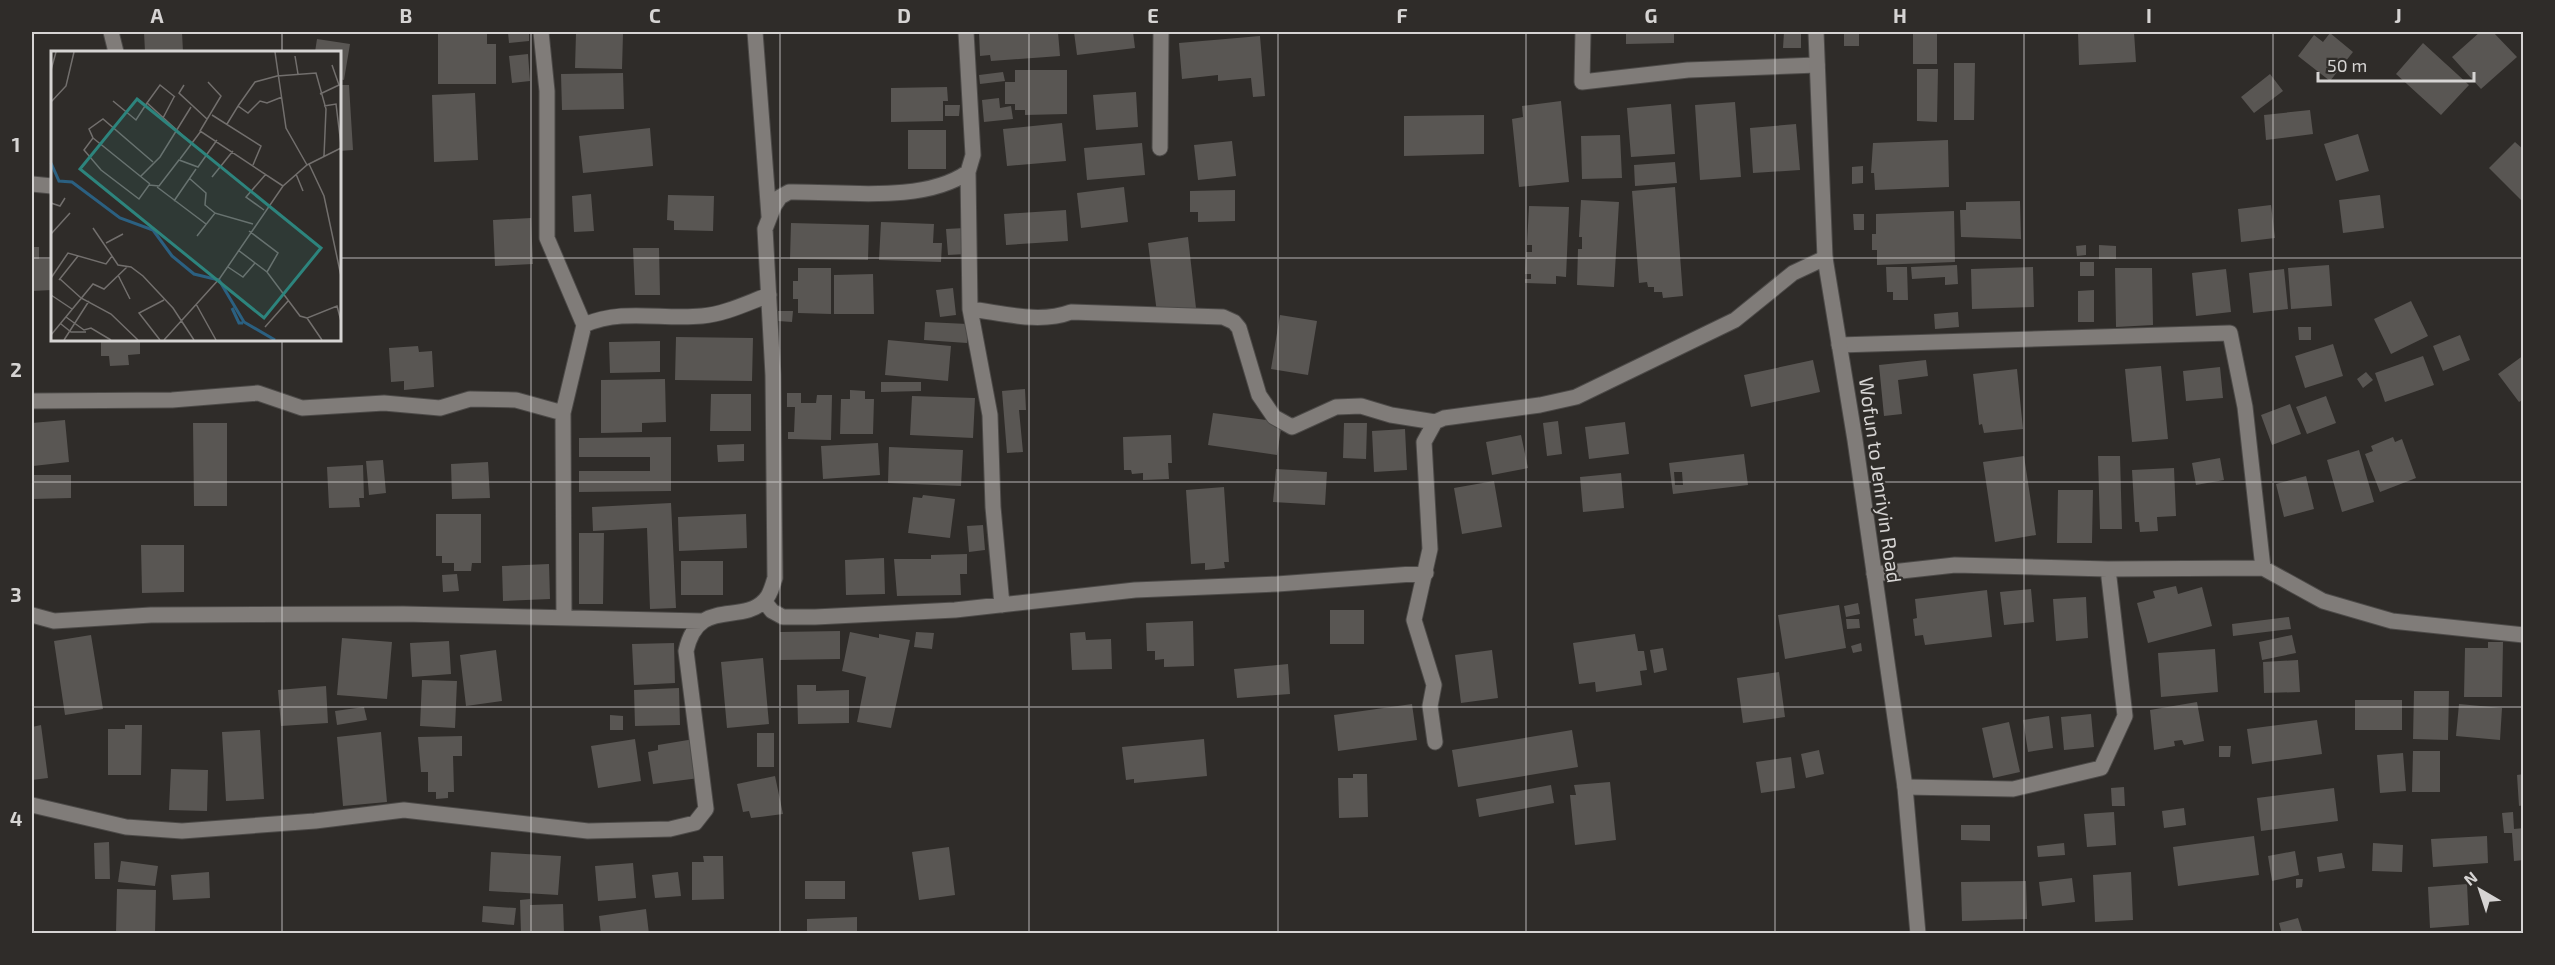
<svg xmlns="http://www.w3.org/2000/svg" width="2555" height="965" viewBox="0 0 2555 965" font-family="'Exo 2',sans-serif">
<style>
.building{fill:#595653;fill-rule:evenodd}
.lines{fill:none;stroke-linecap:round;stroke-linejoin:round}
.minor-casing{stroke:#4c4a48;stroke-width:17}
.tertiary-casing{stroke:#4c4a48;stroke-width:17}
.minor{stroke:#807c79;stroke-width:15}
.tertiary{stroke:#807c79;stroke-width:15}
.grid{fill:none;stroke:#d6d4d3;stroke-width:1.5;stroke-opacity:0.55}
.labels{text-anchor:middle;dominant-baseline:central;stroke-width:4.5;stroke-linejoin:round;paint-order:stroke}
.street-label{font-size:20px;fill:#d6d4d3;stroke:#2f2c29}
.inset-river{fill:none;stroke:#2b6081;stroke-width:3}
.inset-road{fill:none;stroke:#726f6d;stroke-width:1.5}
.view{fill:#2d847d;fill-opacity:0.15;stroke:#2d847d;stroke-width:3}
.inset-edge{fill:none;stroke:#d6d4d3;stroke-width:3}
.neatline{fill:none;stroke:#d6d4d3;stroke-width:2}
.grid-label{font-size:20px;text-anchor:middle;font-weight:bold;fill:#d6d4d3}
</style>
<rect width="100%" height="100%" fill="#2f2c29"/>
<path class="building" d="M144,32H182L183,52H145Z
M438,32H487V44H496V84H438Z
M508,32H529V41L509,43Z
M979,32H1058L1060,56L991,61L990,55L980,56Z
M1074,32H1133L1135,48L1077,55Z
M1626,32H1674V43L1626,44Z
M1784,32H1801V48H1783Z
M1844,32H1859V46H1844Z
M1913,32H1937V64H1913Z
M2078,32H2134L2136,62L2079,65Z
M2480,32H2493L2517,57L2481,89L2452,57Z
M576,33L623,34L622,69L575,68Z
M2330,33L2353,52L2330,81L2298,56L2314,35L2323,42Z
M1260,36L1265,96L1253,97L1251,78L1218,81V75L1182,79L1179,43Z
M317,39L350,44L344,80L339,79V52H315Z
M2423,43L2469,85L2441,115L2396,74Z
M528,54L530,81L512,83L509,56Z
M1954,63H1975L1974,120H1954Z
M1917,69H1938L1937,122L1917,121Z
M1015,70H1067V114L1025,115V110H1015V104H1005V82H1015Z
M1003,72L1005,81L980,84L979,75Z
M623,73L624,109L562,110L561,74Z
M2270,74L2283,91L2254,113L2241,97Z
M339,85H349L353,150L339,151Z
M947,87L948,101H943V121L891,122V88Z
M1136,92L1138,127L1096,130L1093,95Z
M475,93L478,160L434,162L432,95Z
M999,98L1000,108L1011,106L1013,119L984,122L982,100Z
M1561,101L1569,182L1519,187L1512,119L1523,117L1522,106Z
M1735,102L1741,177L1700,180L1695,105Z
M1671,104L1675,154L1631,157L1627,108Z
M945,105H960L959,116H945Z
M2310,110L2313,134L2266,140L2264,115Z
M1484,115V154L1404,156V116Z
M1062,123L1066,161L1007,166L1003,129Z
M1796,124L1800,170L1753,173L1750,128Z
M650,128L653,166L583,173L579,136Z
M908,130H946V169H908Z
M2358,134L2369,171L2336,181L2324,144Z
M1620,135L1622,178L1582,179L1581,136Z
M1948,140L1949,187L1875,190L1874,173H1871L1873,143Z
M1232,141L1236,176L1198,180L1194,145Z
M2515,142L2524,150L2522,201L2489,168Z
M1142,143L1145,175L1087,180L1084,148Z
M1675,162L1677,183L1635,186L1634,165Z
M1863,166V183L1852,184V167Z
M1124,187L1128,222L1081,228L1077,193Z
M1675,187L1683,296L1663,298L1662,292H1654V287H1648L1647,282L1639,283L1632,191Z
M1235,190V221L1198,222V212H1190V191Z
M591,194L594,231L574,232L572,196Z
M668,195L714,196L713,231L674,230V221L667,220Z
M2380,195L2384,228L2343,233L2339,200Z
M1581,200L1619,202L1614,287L1577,285L1578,249H1582V237H1579Z
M2020,201L2021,239L1961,237L1960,210H1966V202Z
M2271,205L2275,238L2241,242L2238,209Z
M1529,206L1569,207L1566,277L1556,276V284L1525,283V279H1531V274H1525L1526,252H1532V245H1527Z
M1066,210L1068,241L1006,245L1004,214Z
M1954,211L1955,262L1877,265V250H1872V234H1876V214Z
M1853,214H1864V230H1854Z
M531,218L533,264L495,266L493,220Z
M881,222L934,224L933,243H942L941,262L879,260Z
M791,223L869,225L868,260L790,259Z
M965,228L966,254L948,255L946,229Z
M1188,237L1196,308L1157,313L1148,243Z
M2086,245V255L2077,256L2076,246Z
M2099,245L2116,246V259H2099Z
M52,246V290L32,291V247H39V259H50V247Z
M633,248H659L660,295H635Z
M2080,262H2094V276H2080Z
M1957,265L1958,284L1945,285V277L1912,279L1911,267Z
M2329,265L2332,306L2291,309L2288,268Z
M1886,267H1907L1908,300H1893V292H1887Z
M2033,267L2034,307L1972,309L1971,269Z
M798,268H831V314L798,313V299H793V281H798Z
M2115,268H2152L2153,325L2116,327Z
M2226,269L2231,312L2196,316L2192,273Z
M2284,269L2288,309L2253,313L2249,273Z
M873,274L874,314H834V275Z
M953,288L956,315L940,317L936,290Z
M2094,290V322H2078V291Z
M2411,301L2428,336L2391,354L2374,319Z
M778,311H793L792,322L778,321Z
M1958,312L1959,327L1935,329L1934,314Z
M1280,315L1317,321L1308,375L1271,369Z
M925,322L968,324L967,343L924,340Z
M2298,327H2311V340H2299Z
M2460,335L2470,360L2443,371L2433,346Z
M676,337L753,338L752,381L675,380Z
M101,339H140V354L128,355L129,365L110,366L109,356H101Z
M888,340L951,346L948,381L885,375Z
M660,341V372L610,373L609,342Z
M2333,344L2343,376L2305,388L2295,356Z
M418,346L419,352L432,351L434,387L404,390V381L391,382L389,348Z
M2524,355V399L2519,402L2498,374Z
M2423,356L2434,385L2385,402L2375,373Z
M1813,360L1820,392L1751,407L1744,375Z
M1926,360L1928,376L1898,380L1902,414L1884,416L1879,365Z
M2161,366L2168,439L2132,442L2125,369Z
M2220,367L2223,398L2186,401L2183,371Z
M2017,369L2023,429L1984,433L1982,424L1979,425L1973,374Z
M2366,372L2373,380L2363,388L2357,379Z
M665,379L666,422L642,423V432L601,433V380Z
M881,382H921V391L881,392Z
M1025,389L1026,410H1019L1023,452L1007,453L1002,391Z
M850,390L865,391V399H874L873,434H840L841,399H850Z
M787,393H801V403H816L817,395H832L831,440L788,439V432H794L795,407H787Z
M711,394H751V431H710Z
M912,396L975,398L973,438L910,435Z
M2326,396L2336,423L2307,434L2296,407Z
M2290,404L2301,434L2272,445L2261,415Z
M1213,413L1282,422L1277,455L1208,445Z
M65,420L69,462L33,466L32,423Z
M1558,421L1562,454L1547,456L1543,423Z
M1625,422L1629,454L1589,459L1585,427Z
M193,423H227V506H194Z
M1344,423H1367L1366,459L1343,458Z
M1405,429L1407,470L1374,472L1372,431Z
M1171,435L1172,463H1168L1169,479L1143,480V473L1132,474L1131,470H1124L1123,437Z
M1521,435L1528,468L1492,475L1486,442Z
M671,437V491L579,492V471H650V457H579V438Z
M2393,437L2395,442L2402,439L2416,478L2380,492L2365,454L2373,451L2371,446Z
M878,443L880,475L823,479L821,446Z
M744,444V461L718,462L717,445Z
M889,447L963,450L961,486L888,483Z
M2359,450L2374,502L2342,512L2327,460Z
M1744,454L1748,485L1673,494L1669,463ZM1674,472H1682L1683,485H1675Z
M2024,456L2036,535L1995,542L1983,462Z
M2098,456H2120L2122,529H2100Z
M2220,458L2224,480L2196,485L2192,463Z
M383,460L386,493L369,495L366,461Z
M488,462L490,498L452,499L451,464Z
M363,465L364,498H359L360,507L329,508L327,467Z
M2174,468L2176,516L2157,517L2158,531L2140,532L2139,522H2135L2132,470Z
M1276,469L1327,472L1325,505L1273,502Z
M1621,473L1624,508L1583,512L1580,477Z
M32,475H71V498L32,499Z
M2306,476L2314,509L2284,517L2276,484Z
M1494,481L1502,527L1462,534L1454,488Z
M1224,487L1229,562H1224L1225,568L1205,570V563L1191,564L1186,490Z
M2058,490H2093L2092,543H2057Z
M923,495L955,499L950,538L908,533L913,497L922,498Z
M671,503L676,608L650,609L647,528L593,531L592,507Z
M436,514H481V563H472L471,571H454V563H442V556H436Z
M746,514L747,548L679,551L678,517Z
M983,525L985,550L969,552L967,526Z
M579,533H604L603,604H579Z
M141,545H184V592L142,593Z
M967,554V574H960L961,595L897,596L894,559H931V555Z
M884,558L885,594L846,595L845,560Z
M681,561H723V595H681Z
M549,564L550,599L503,601L502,566Z
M457,574L459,591L443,592L442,575Z
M2176,586L2178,594L2202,587L2212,626L2148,643L2137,603L2155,598L2153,591Z
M2031,589L2034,622L2004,625L2000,592Z
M1987,590L1992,637L1925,645L1923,635L1915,636L1913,619L1917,618L1915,599Z
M2086,597L2088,638L2056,641L2053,599Z
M1858,603L1860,614L1846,617L1844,606Z
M1839,605L1846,648L1785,659L1778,615Z
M1330,610H1364V644H1330Z
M2289,617L2291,629L2233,636L2232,624Z
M1846,619H1859L1860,628L1847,629Z
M1193,621L1194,666L1164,667V659L1155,660V651H1147L1146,623Z
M840,631V659L780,660V632Z
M850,632L879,638V634L910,640L891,728L857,722L866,677L842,671Z
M916,632L934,633L932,649L914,647Z
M1085,632L1086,640L1111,639L1112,669L1072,670L1070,633Z
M1635,634L1638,651H1644L1647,670L1640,671L1642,685L1596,692L1595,682L1579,684L1573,643Z
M91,635L103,709L65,715L54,641Z
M2292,635L2296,653L2262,660L2259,642Z
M342,638L392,642L387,699L337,695Z
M449,641L451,674L412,677L410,643Z
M2488,642H2503L2502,697H2464L2465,648H2488Z
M674,643L675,683L634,685L632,644Z
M1861,643L1862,651L1853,653L1851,646Z
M1663,648L1667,670L1654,673L1650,650Z
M2215,649L2218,692L2161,697L2158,653Z
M496,650L502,701L466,706L460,655Z
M1492,650L1498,698L1461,703L1455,655Z
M763,658L769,724L727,728L721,662Z
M2298,660L2300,692L2264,693L2263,662Z
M1288,664L1290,694L1237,698L1234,669Z
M1779,672L1785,717L1743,723L1737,678Z
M422,680L457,681L455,728L420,726Z
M797,685H816V691L849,690V723L798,724Z
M326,686L328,723L281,726L278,690Z
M679,688L680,725L635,726L634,690Z
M2414,691H2449L2448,740L2413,739Z
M2355,700H2402V730H2355Z
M2197,702L2204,741L2184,745L2182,740L2174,741L2175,746L2154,750L2150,710Z
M1412,704L1417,740L1338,751L1334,715Z
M2459,704L2502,708L2500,740L2456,736Z
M364,707L367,720L337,725L335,711Z
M2091,714L2094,747L2064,750L2061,717Z
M610,715L623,716V730H610Z
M2049,716L2053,748L2028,752L2023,720Z
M2317,720L2322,754L2252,764L2247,729Z
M2009,722L2020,772L1993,778L1982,728Z
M41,725L48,778L32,780V727Z
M125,725H142L141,775H108V729H125Z
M260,730L264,799L226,801L222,732Z
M1572,730L1578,767L1458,787L1452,750Z
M381,732L387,802L343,806L337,737Z
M757,733H774V767H757Z
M462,736V756H453L454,792H448V798L436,799V792H428V772H421L418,737Z
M635,739L641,781L598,788L591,746Z
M694,739L699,778L653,784L648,752L658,750V745Z
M1204,739L1207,776L1134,783V779L1126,780L1122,747Z
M2219,746H2231L2230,757H2219Z
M1819,750L1824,774L1806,778L1801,754Z
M2413,751H2440V792H2412Z
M2403,753L2406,791L2380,793L2377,755Z
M1791,757L1795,788L1761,793L1756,762Z
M171,769L208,770L207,811L169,810Z
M1353,774H1367L1368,817L1339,818L1338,778H1353Z
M2524,774V805L2519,806L2517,775Z
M775,776L783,814L751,818L749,811L743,812L737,784Z
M1610,782L1616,840L1575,845L1570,795H1576L1574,785Z
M1551,785L1554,803L1479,817L1476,799Z
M2124,787L2125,806H2112L2111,788Z
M2334,788L2338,821L2261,831L2257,798Z
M2184,808L2186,825L2164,828L2162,811Z
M2114,812L2116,845L2087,847L2084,814Z
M2513,812L2514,829L2524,828V860L2514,861L2512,833H2504L2502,813Z
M1961,825H1990V841L1961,840Z
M2254,836L2259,875L2178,886L2173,847Z
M2487,836L2488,863L2433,867L2431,839Z
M109,842L110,879H95L94,843Z
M2064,843L2065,855L2038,857L2037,846Z
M2373,843L2403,845L2402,872L2372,871Z
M949,847L955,895L919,900L912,852Z
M2295,851L2299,875L2272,881L2268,856Z
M491,852L561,856L558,895L489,891Z
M2342,853L2345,868L2319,872L2317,857Z
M703,856H723L724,899L692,900V862H704Z
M121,861L158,866L155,886L118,882Z
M633,863L636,898L598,901L595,866Z
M209,872L210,898L173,900L171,875Z
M678,872L681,896L655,898L652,875Z
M2131,872L2133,920L2095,922L2093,875Z
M2072,878L2075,902L2042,906L2039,882Z
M2296,879H2303L2302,887L2296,888Z
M805,881H845V899H805Z
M2026,881L2027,919L1962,921L1961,882Z
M2467,884L2469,925L2430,928L2428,887Z
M117,889L156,890L155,934L116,933Z
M530,899V905L563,904L564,934H521L520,900Z
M483,906L516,908L514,925L482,922Z
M646,909L649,934H601L599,916Z
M857,917V934H807V919Z
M2298,918L2303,934H2282L2279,923Z"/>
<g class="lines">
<g class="minor-casing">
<path id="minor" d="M111,32L116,52
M541,32L547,91V238L584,325L563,413L564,618
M755,32L769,216
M1583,32L1582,82L1688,70L1817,65
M1160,148L1161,32
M968,172L970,309L990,415L993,507L1002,605
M32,184L52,186
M970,309C1003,313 1039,324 1071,312L1223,317L1234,322L1239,328L1259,395L1274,417L1292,427L1336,407L1361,406L1391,415L1435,422
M584,325C623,308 661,320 702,316C725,314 747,303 769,295
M1839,345L2230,333L2245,407L2263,568
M32,401L172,400L258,393L302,408L384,403L440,408L470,399L516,400L563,413
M1874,574L1955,565L2108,569L2263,568L2323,601L2392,621L2524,635
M764,601L772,611L783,617H815L955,610L1135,590L1277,584L1426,573
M32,615L54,621L151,615L403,614L702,621
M1435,742L1430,706L1434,685L1414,620L1430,549L1424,442L1435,422L1444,418L1540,405L1576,397L1735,320L1793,273L1825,258
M1905,787L2013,789L2101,768L2125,716L2108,569
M32,805L126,827L182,831L315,821L404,810L588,831L670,829L695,823L706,809L686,651C698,596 741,626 765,600C771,594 772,586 775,578L773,375L765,229L774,206L780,197L789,192C842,191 923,204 968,172L973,155L966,32"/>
</g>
<g class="tertiary-casing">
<path id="tertiary" d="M1816,32L1825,258L1855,440L1905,787L1918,934"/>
</g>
<use href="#minor" class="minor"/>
<use href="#tertiary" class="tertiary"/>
</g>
<path class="grid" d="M282,32V52M531,32V934M780,32V934M1029,32V934M1278,32V934M1526,32V934M1775,32V934M2024,32V934M2273,32V934M32,258H52M339,258H2524M282,339V934M32,482H2524M32,707H2524"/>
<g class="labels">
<g class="street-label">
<text transform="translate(1881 480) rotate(82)">Wofun to Jenriyin Road</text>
</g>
</g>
<g transform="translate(51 51)">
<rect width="290" height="290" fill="#2f2c29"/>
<path class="inset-river" d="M0,112L8,130L21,131L69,167L102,179L121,205L143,223L168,229L193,271L224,289M181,257L188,272H192"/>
<path class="inset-road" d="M224,1L235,77L256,114M244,5L247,23M0,19L5,1M157,31L170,45L149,80L232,135M133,34L128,42L156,68M269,43L288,34L281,14M62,50L85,69L96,52L140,92M0,51L15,35L23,1M96,52L109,34L124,46M187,55L204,31L226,25L265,22L275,58L273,105M273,55L285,53L290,94M161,64L210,95L202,114M112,67L123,46M176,73L187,55L197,62L209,50L216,52L231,46M42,87L99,133M129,108L150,80M102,111L52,68L38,78L42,87L33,99L50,119L88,148L98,134L108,135L128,109L147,116L166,89M258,113L273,145L290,225M245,123L252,140M90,125L109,106L140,56M161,126L182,100M138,127L155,142L154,154L164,162M106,136L155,173M123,150L145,118M0,152L9,155L14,147M213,159L195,146L215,123M42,177L61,205M198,180L227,202L216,221M0,183L19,162M146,185L164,162L202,173M55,192L72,183M187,199L216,221L249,265L256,267M177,216L192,226L204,212M67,224L79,248M0,227L17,202L55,213L61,205L67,214L80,216L92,225L122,257L143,289M9,228L30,247L60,263L87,289M8,229L27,205M0,244L21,258M145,253L165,289M15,266L33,279L40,277L60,289M10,273L20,281H35M214,276L237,250M0,284L42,233L53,238L76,216M13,289L38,250M109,289L88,262L113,249M113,289L169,227L232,135L256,114L290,97M271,289L256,267L286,255L290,270"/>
<path class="view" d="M86,48L270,197L213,267L29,118Z"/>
<rect width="290" height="290" class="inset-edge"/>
</g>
<rect width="2555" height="965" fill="none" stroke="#2f2c29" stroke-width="66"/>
<g transform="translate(2480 890) rotate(321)" stroke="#2f2c29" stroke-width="4.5" paint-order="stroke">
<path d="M0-4.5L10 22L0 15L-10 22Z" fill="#d6d4d3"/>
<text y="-9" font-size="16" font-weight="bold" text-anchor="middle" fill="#d6d4d3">N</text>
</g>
<path d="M2318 72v9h156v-9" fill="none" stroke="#d6d4d3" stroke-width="3"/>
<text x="2327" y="72" font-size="18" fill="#d6d4d3" stroke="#2f2c29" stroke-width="4.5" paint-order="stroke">50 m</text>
<rect x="33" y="33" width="2489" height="899" class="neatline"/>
<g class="grid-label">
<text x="157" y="23">A</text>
<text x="406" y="23">B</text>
<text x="655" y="23">C</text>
<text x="904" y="23">D</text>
<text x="1153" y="23">E</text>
<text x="1402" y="23">F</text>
<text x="1651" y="23">G</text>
<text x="1900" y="23">H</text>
<text x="2149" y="23">I</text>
<text x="2398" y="23">J</text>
<text x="16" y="152">1</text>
<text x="16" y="377">2</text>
<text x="16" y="602">3</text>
<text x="16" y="826">4</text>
</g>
</svg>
